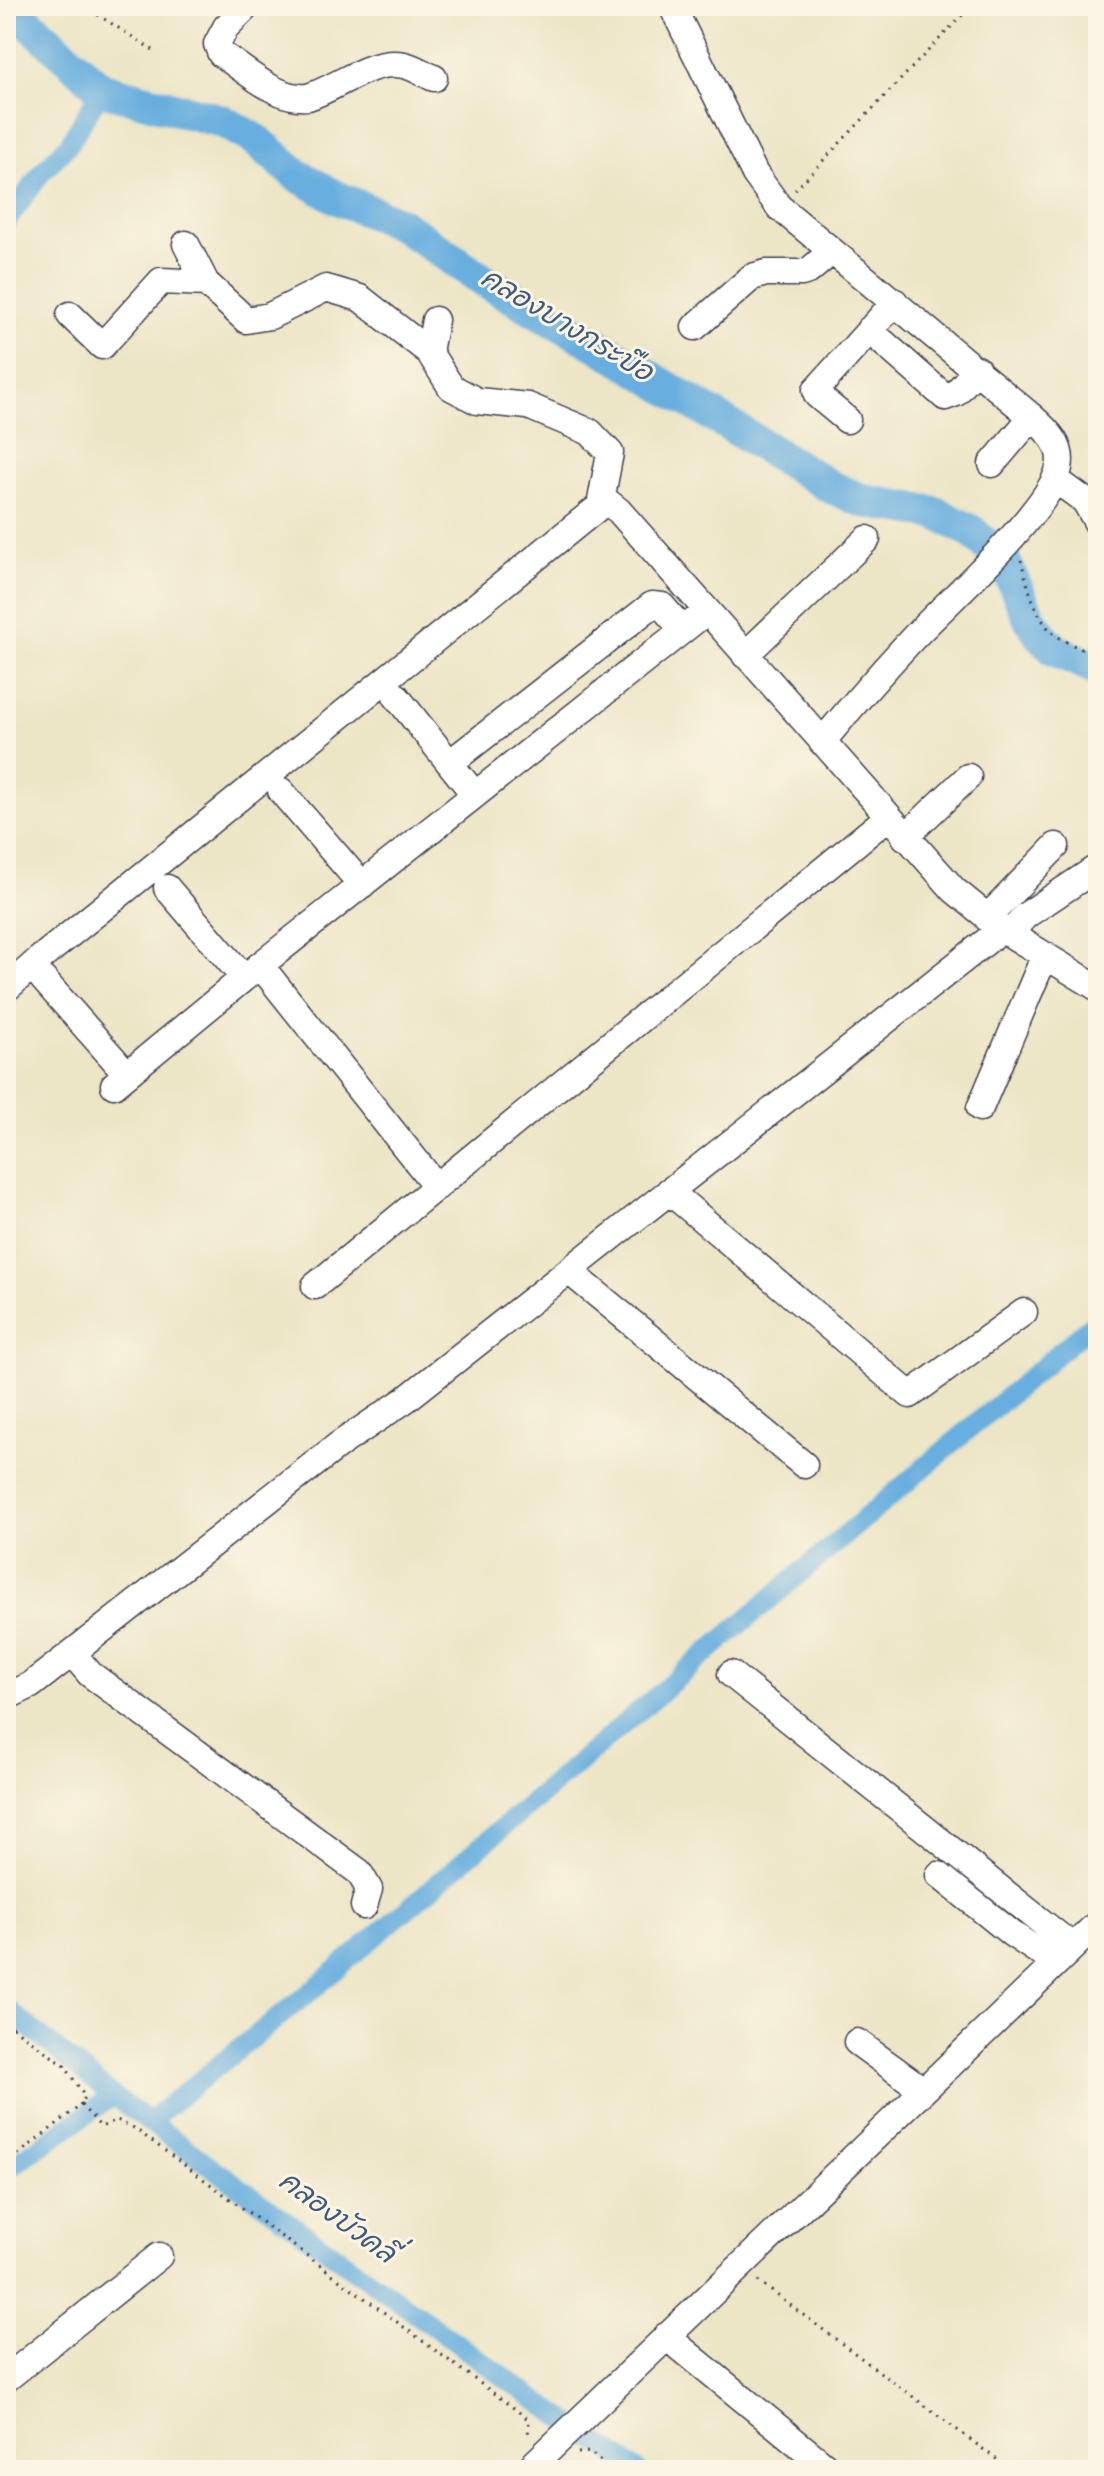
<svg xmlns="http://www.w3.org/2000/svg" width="1104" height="2476" viewBox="0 0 1104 2476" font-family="Dekko,'Playpen Sans Thai',sans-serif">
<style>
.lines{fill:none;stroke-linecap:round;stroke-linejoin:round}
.canal{stroke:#67aede;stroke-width:20}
.river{stroke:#67aede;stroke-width:34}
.minor-casing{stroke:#403f50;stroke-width:29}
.path{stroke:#403f50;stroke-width:3;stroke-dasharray:2 6;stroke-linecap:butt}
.minor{stroke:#fff;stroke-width:26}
.labels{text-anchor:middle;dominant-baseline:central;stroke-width:6;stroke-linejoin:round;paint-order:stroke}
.water-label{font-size:28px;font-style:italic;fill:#3e5a7c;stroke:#fcf5e5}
</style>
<rect width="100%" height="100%" fill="#fcf5e5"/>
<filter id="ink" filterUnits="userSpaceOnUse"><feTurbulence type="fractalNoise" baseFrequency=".0125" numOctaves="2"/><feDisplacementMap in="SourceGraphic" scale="16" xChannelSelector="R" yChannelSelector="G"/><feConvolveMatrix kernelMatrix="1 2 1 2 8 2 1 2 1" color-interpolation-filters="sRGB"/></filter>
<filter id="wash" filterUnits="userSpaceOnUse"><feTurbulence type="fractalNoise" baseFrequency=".006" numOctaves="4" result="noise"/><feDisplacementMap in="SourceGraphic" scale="32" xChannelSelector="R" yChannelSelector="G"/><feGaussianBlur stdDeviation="1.8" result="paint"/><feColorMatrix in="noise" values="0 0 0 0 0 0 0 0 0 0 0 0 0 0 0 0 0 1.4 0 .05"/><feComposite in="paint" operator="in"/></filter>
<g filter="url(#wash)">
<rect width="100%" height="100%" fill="#ece5c6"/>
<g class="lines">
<path class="canal" d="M6,222L42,172L69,144L102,89
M6,2008L113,2096L526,2393L637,2470
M148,2122L310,1992L1098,1319
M6,2170L113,2096"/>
<path class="river" d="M6,16L17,12L102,89L222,121L256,140L297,175L338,198L402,225L488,283L604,349L829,486L863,501L936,513L971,531L1004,561L1029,617L1041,635L1055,650L1098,669"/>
</g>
</g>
<g filter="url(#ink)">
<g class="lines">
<g class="minor-casing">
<path id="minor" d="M247,6L226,27L217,44L221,54C246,70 278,101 308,97C338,88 371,58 404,65C414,67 424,74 434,78
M672,6L755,174L779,207L1032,417C1048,431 1064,446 1059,468C1050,509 948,602 915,636C883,670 852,706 822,742
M186,244L206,283L246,320L270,316L326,288L360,298L429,352
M70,315L102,346L161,281L206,283
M435,320L429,352L451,387L477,401L528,406L590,432L610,453L600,506
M695,327L752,277L766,273H802L810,270L832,251
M869,330L945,397L956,393L977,369
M847,420L817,395L816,390L895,302
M992,464L1032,417
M1055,479L1085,501L1098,524
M745,655L867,539
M396,696L475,795
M450,763L652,605L662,606L683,630
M281,791L362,885
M905,837L968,777
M167,888L244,978
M987,918L1056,846
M1010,934L1025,916L1098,867
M260,965L437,1187
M43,979L127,1074
M6,989L42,957L600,506L609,503L619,511L954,890L1002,929L1098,988
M114,1085L244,978L707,611
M980,1108L1045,955
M669,1191L910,1395L1024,1312
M569,1271L804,1465
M315,1286L888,817
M72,1653L90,1674L359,1872L369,1889L364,1906
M731,1674L1073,1947
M6,1697L31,1685L340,1444L405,1400L1002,929
M939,1875L1012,1934L1056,1963
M857,2042L923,2090
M666,2336L830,2470
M6,2379L159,2256
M528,2470L1098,1923"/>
</g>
<path class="path" d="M84,6L153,50
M795,190L971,6
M1021,560C1027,583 1034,615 1052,632C1064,643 1083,649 1098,656
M6,2022L65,2066L85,2097L79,2103L81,2105L6,2164
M81,2105L101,2127L117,2120L134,2128L515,2409L529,2420L528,2438
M758,2281L1011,2470
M578,2453L590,2452L612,2470"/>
<use href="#minor" class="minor"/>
</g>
</g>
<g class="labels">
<g class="water-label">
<text transform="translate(565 328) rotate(31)">คลองบางกระบือ</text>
<text transform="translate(335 2220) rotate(36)">คลองบัวคลี่</text>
</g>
</g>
<rect width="1104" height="2476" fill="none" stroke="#fcf5e5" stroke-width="32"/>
</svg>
